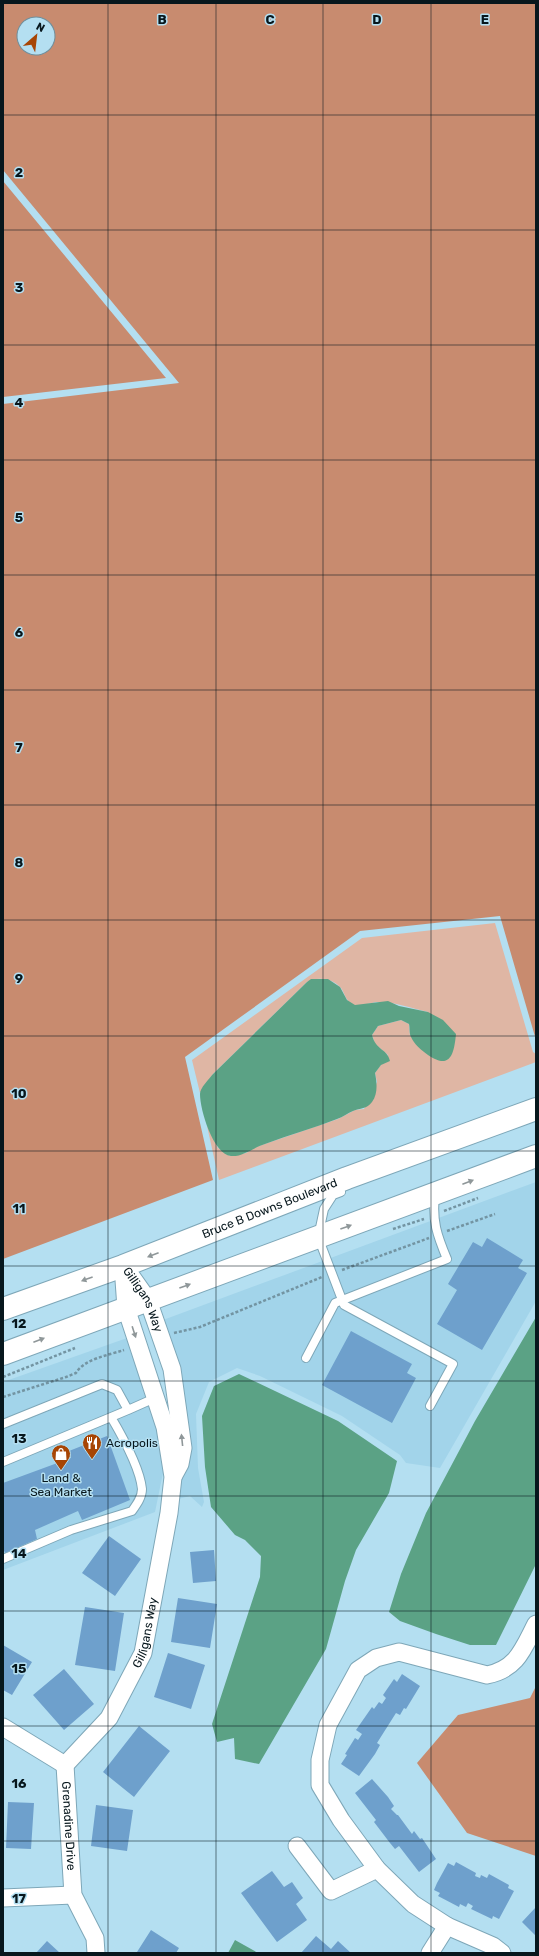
<svg xmlns="http://www.w3.org/2000/svg" width="539" height="1956" viewBox="0 0 539 1956" font-family="Rubik,sans-serif">
<style>
.built{fill:#a2d4ea}
.green{fill:#dfb6a4}
.forest{fill:#c88b6f;fill-rule:evenodd}
.water{fill:#5ba285}
.building{fill:#6ea0cc}
.lines{fill:none;stroke-linecap:round;stroke-linejoin:round}
.service-casing{stroke:#7ea7b8;stroke-width:10}
.minor-casing{stroke:#7ea7b8;stroke-width:19}
.secondary-casing{stroke:#7ea7b8;stroke-width:24}
.path{stroke:#7394a2;stroke-width:2.5;stroke-dasharray:3 2;stroke-linecap:butt}
.service{stroke:#fff;stroke-width:8}
.minor{stroke:#fff;stroke-width:17}
.secondary{stroke:#fff;stroke-width:22}
.oneway{fill:#8f9799}
.grid{fill:none;stroke:#07171d;stroke-width:1;stroke-opacity:0.55}
.labels{text-anchor:middle;dominant-baseline:central;stroke-width:3;stroke-linejoin:round;paint-order:stroke}
.street-label{font-size:12px;fill:#07171d;stroke:#b4dff1}
.poi-label{font-size:12px;fill:#07171d;stroke:#b4dff1;text-anchor:start}
.grid-label{font-size:13px;text-anchor:middle;font-weight:bold;fill:#07171d;stroke:#b4dff1;stroke-width:3;stroke-linejoin:round;paint-order:stroke}
</style>
<rect width="100%" height="100%" fill="#b4dff1"/>
<path class="built" d="M536,1182V1301L440,1468L406,1463L400,1455L342,1416L260,1376L237,1368L209,1382L196,1414L198,1468L204,1502L202,1507L190,1496L178,1499L180,1483L181,1482L163,1320Z
M127,1338L159,1428L164,1468L155,1512L3,1570V1382Z"/>
<path class="green" d="M495,923L533,1052L536,1054V1062L219,1180L207,1126L218,1148L230,1156L246,1153L256,1147L338,1119L355,1110L364,1109L377,1082L375,1073L388,1055L375,1044L372,1035L378,1026L401,1020L409,1024L410,1036L428,1012C411,1008 393,1001 376,1002C370,1003 360,1007 354,1005C346,1002 345,994 341,988C333,978 317,976 307,982L213,1074L200,1093L192,1060L362,938Z"/>
<path class="forest" d="M3,3H536V1040L500,916L360,931L185,1057L213,1180L3,1259V404L179,383L3,170ZM24,24H48V48H24Z
M3,181L166,378L3,397Z
M536,1686V1856L467,1833L417,1763L458,1715L530,1698Z"/>
<path class="water" d="M311,979H328L340,987L347,1000L355,1005L388,1001L399,1006L428,1012L443,1020L456,1034C454,1055 450,1070 428,1055C421,1050 414,1044 411,1037C409,1033 410,1028 409,1024L401,1020L378,1026L372,1035C376,1051 387,1048 390,1061L381,1065L375,1073C377,1083 378,1094 372,1102C367,1109 360,1108 353,1111C348,1113 343,1117 337,1119C314,1128 289,1135 265,1144C254,1147 243,1157 231,1156C213,1154 200,1110 200,1094C200,1088 209,1079 213,1074L307,982Z
M536,1317V1564L496,1645H470L436,1634L400,1621L389,1612L401,1574L426,1513L475,1421Z
M239,1374L338,1421L397,1461L389,1493L356,1550L345,1581L326,1649L259,1764L235,1759L234,1738L217,1742L212,1724L260,1577L261,1556L245,1540L235,1535L211,1507L205,1467L202,1416L214,1386Z
M235,1940L258,1953H228Z"/>
<path class="building" d="M487,1238L523,1260L518,1268L527,1273L482,1350L437,1324L457,1290L448,1284L473,1242L482,1247Z
M351,1331L412,1364L407,1373L416,1378L392,1423L322,1385Z
M107,1436L130,1500L82,1520L78,1511L35,1530L37,1539L5,1553L3,1548V1483L71,1458L69,1451Z
M109,1536L141,1559L115,1596L82,1573Z
M214,1550L216,1581L193,1583L190,1552Z
M178,1598L217,1604L210,1648L171,1642Z
M85,1607L124,1613L115,1671L75,1665Z
M3,1645L32,1662L12,1695L3,1690Z
M168,1653L205,1665L191,1709L154,1697Z
M64,1669L94,1704L64,1730L33,1695Z
M402,1674L420,1686L406,1709L404,1708L400,1715L396,1713L377,1743L380,1745L375,1754L359,1776L341,1764L347,1755L345,1754L355,1738L358,1740L362,1734L356,1730L372,1707L374,1709L379,1702L382,1704L386,1698L383,1695L394,1679L397,1682Z
M139,1726L170,1751L134,1797L103,1772Z
M372,1779L388,1797L394,1806L391,1809L397,1815H398L412,1834L414,1831L420,1839L422,1838L436,1859L419,1872L399,1846L395,1849L390,1843L374,1822L376,1820L355,1793Z
M8,1802L34,1803L31,1849L6,1848Z
M96,1805L133,1810L127,1851L91,1846Z
M456,1862L476,1873L475,1876L480,1878L481,1875L487,1878L489,1874L509,1885L508,1888L514,1891L499,1919L493,1916L492,1919L471,1909L473,1906L468,1903L466,1907L460,1904L459,1907L438,1896L440,1893L434,1890L437,1883L448,1863L454,1866Z
M272,1871L284,1887L292,1882L303,1898L296,1904L307,1920L277,1942L241,1893Z
M536,1907V1936L522,1922Z
M151,1930L179,1948L176,1953L137,1952Z
M316,1936L331,1949L338,1941L351,1953H301Z
M47,1941L60,1953H36Z"/>
<g class="lines">
<g class="service-casing">
<path id="service" d="M341,1192L333,1195L324,1209L318,1237L344,1305L453,1364L430,1406
M306,1358L335,1303L447,1259C437,1235 432,1221 435,1195
M3,1424L102,1384L117,1390L128,1410L155,1398
M3,1462L128,1410
M3,1559L71,1530L132,1511C137,1504 142,1497 142,1489C140,1469 121,1434 111,1417"/>
</g>
<g class="minor-casing">
<g id="minor">
<path id="s1" d="M124,1266L148,1300L172,1369L183,1448L180,1464L174,1475"/>
<path d="M3,1727L65,1765"/>
<path id="s2" d="M65,1765L109,1718L143,1653L169,1513L173,1477L165,1427L126,1308L123,1266"/>
<path id="s3" d="M65,1765L73,1895L95,1938L96,1953"/>
<path d="M297,1846L331,1891L377,1869"/>
<path d="M3,1898L73,1895"/>
<path d="M447,1926L413,1904L377,1869L341,1820L320,1785V1760L328,1725L358,1670L376,1658L399,1652L487,1675C517,1669 523,1649 536,1624"/>
<path d="M430,1953L447,1926L493,1946L502,1953"/>
</g>
</g>
<g class="secondary-casing">
<g id="secondary">
<path id="s4" d="M3,1309L123,1266L347,1178L536,1109"/>
<path d="M3,1354L536,1156"/>
</g>
</g>
<path class="path" d="M444,1211L478,1198
M393,1229L424,1219
M447,1231L495,1214
M342,1270L429,1238
M174,1333L200,1327L322,1277
M3,1377L75,1348
M3,1397L66,1377L76,1373C84,1359 109,1355 124,1350"/>
<use href="#service" class="service"/>
<use href="#minor" class="minor"/>
<use href="#secondary" class="secondary"/>
</g>
<defs><path id="oneway-solid" d="M-6-.8H1V-3.2L6.5 0L1 3.2V.8H-6Z"/></defs>
<g class="oneway">
<use href="#oneway-solid" transform="translate(468 1182) rotate(-21)"/>
<use href="#oneway-solid" transform="translate(346 1227) rotate(-20)"/>
<use href="#oneway-solid" transform="translate(153 1255) rotate(159)"/>
<use href="#oneway-solid" transform="translate(87 1279) rotate(160)"/>
<use href="#oneway-solid" transform="translate(185 1286) rotate(-20)"/>
<use href="#oneway-solid" transform="translate(134 1332) rotate(72)"/>
<use href="#oneway-solid" transform="translate(39 1340) rotate(-21)"/>
<use href="#oneway-solid" transform="translate(182 1440) rotate(-96)"/>
</g>
<path class="grid" d="M108,3V1953M216,3V1953M323,3V1953M431,3V1953M3,115H536M3,230H536M3,345H536M3,460H536M3,575H536M3,690H536M3,805H536M3,920H536M3,1036H536M3,1151H536M3,1266H536M3,1381H536M3,1496H536M3,1611H536M3,1726H536M3,1841H536"/>
<defs>
<g id="restaurant-pin" transform="scale(1)"><path d="M0 17L-7.5 6A9.5 9.5 0 1 1 7.5 6Z" fill="#a74504" stroke="#b4dff1"/><path d="M-5-6h1v4h1v-4h1v4h1v-4h1v5L-1.5 .5V6h-2V.5L-5-1ZM5-6V6H3V1.5H1.5Q1.5-4 5-6Z" fill="#fff"/></g>
<g id="shop-pin" transform="scale(1)"><path d="M0 17L-7.5 6A9.5 9.5 0 1 1 7.5 6Z" fill="#a74504" stroke="#b4dff1"/><path d="M-5-2.5h2.3a2.7 3.5 0 0 1 5.4 0H5L5.5 6h-11ZM-1.5-2.5h3a1.5 2.3 0 0 0-3 0Z" fill="#fff"/></g>
</defs>
<g fill-rule="evenodd">
<use href="#restaurant-pin" x="92" y="1443"/>
<use href="#shop-pin" x="61" y="1454"/>
</g>
<g class="labels">
<g class="street-label">
<text stroke="none"><textPath href="#s4" startOffset="285">Bruce B Downs Boulevard</textPath></text>
<text stroke="none"><textPath href="#s1" startOffset="39">Gilligans Way</textPath></text>
<text stroke="none"><textPath href="#s2" startOffset="158">Gilligans Way</textPath></text>
<text stroke="none"><textPath href="#s3" startOffset="61">Grenadine Drive</textPath></text>
</g>
<g class="poi-label">
<text x="106" y="1443">Acropolis</text>
<text x="61" y="1478" text-anchor="middle">Land &amp;<tspan x="61" dy="14">Sea Market</tspan></text>
</g>
</g>
<g class="grid-label">
<text x="162" y="24">B</text>
<text x="270" y="24">C</text>
<text x="377" y="24">D</text>
<text x="485" y="24">E</text>
<text x="19" y="177">2</text>
<text x="19" y="292">3</text>
<text x="19" y="407">4</text>
<text x="19" y="522">5</text>
<text x="19" y="637">6</text>
<text x="19" y="752">7</text>
<text x="19" y="867">8</text>
<text x="19" y="983">9</text>
<text x="19" y="1098">10</text>
<text x="19" y="1213">11</text>
<text x="19" y="1328">12</text>
<text x="19" y="1443">13</text>
<text x="19" y="1558">14</text>
<text x="19" y="1673">15</text>
<text x="19" y="1788">16</text>
<text x="19" y="1903">17</text>
</g>
<rect width="539" height="1956" fill="none" stroke="#07171d" stroke-width="8"/>
<g transform="translate(36 36) rotate(28)"><circle r="19" fill="#b4dff1" stroke="#6f8f9c"/>
<path d="M0-3L7 15L0 10L-7 15Z" fill="#a74504"/>
<text y="-6" font-size="11" font-weight="bold" text-anchor="middle" fill="#07171d">N</text>
</g>
</svg>
